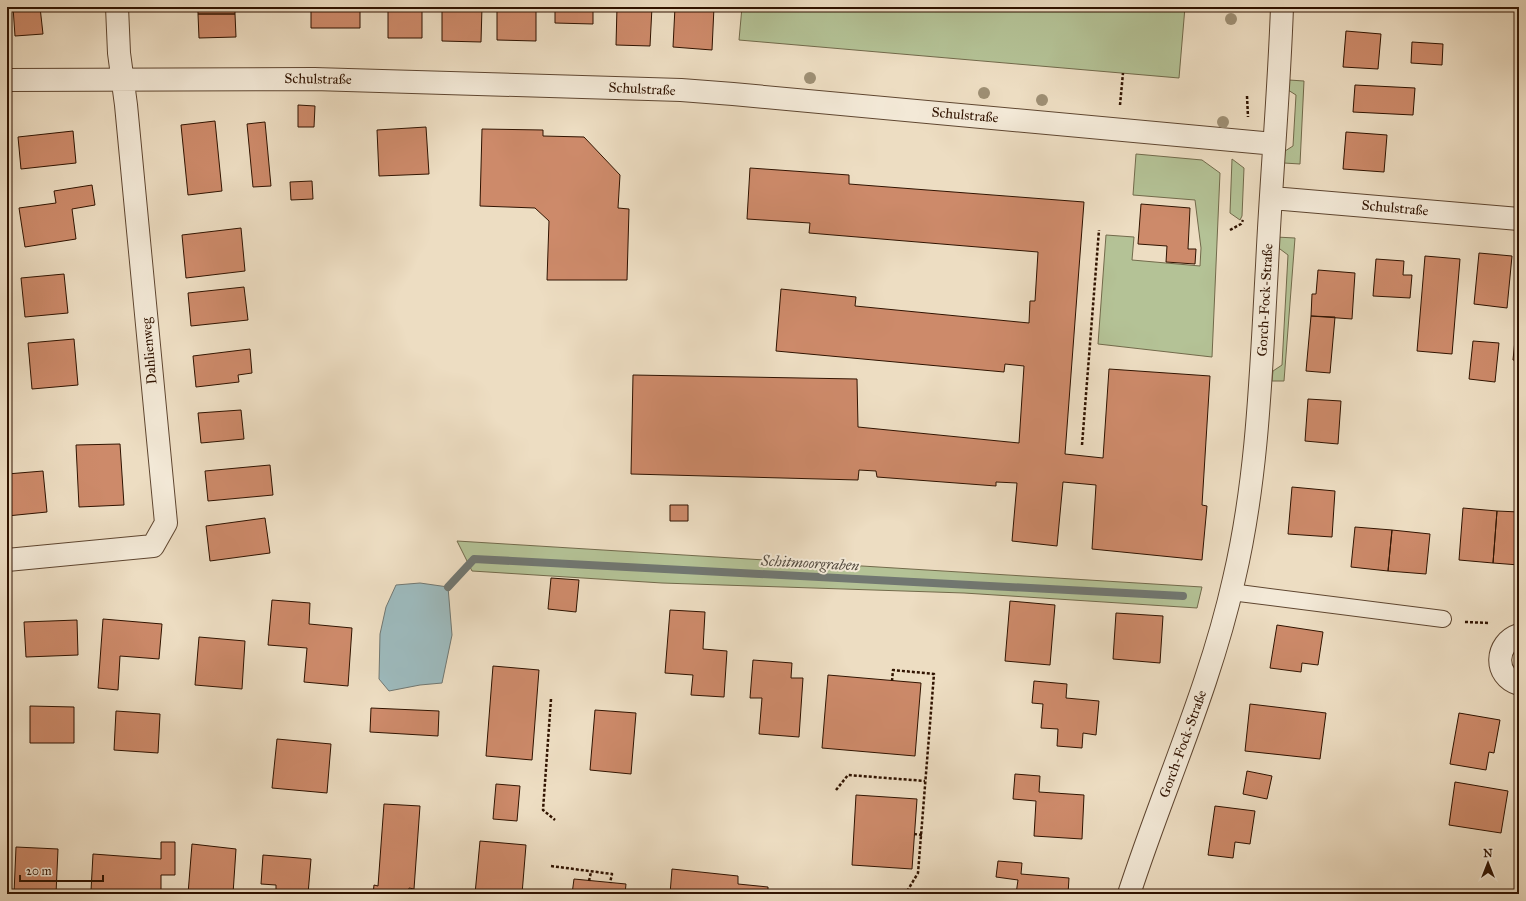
<svg xmlns="http://www.w3.org/2000/svg" width="1526" height="901" viewBox="0 0 1526 901" font-family="'IM FELL Great Primer',serif">
<style>
.green{fill:#b4c296;stroke:#726a4b}
.water{fill:#9dbabd;stroke:#717771}
.lines{fill:none;stroke-linecap:round;stroke-linejoin:round}
.stream{stroke:#717771;stroke-width:8}
.building{fill:#cd8a6a;stroke:#301300}
.lane-casing{stroke:#5f4630;stroke-width:18}
.street-casing{stroke:#5f4630;stroke-width:24}
.path{stroke:#301300;stroke-width:2.5;stroke-dasharray:3 2;stroke-linecap:butt}
.lane{stroke:#f3e9d7;stroke-width:16}
.street{stroke:#f3e9d7;stroke-width:22}
.tree{fill:#9e8f74}
.labels{text-anchor:middle;dominant-baseline:central;stroke-width:4;stroke-linejoin:round;paint-order:stroke}
.street-label{font-size:14px;fill:#301300;stroke:#f3e9d7}
.water-label{font-size:15px;font-style:italic;fill:#564d42;stroke:#f3e9d7}
</style>
<rect width="100%" height="100%" fill="#edddc2"/>
<filter id="stains"><feTurbulence type="fractalNoise" baseFrequency=".005" numOctaves="4"/><feColorMatrix values="0 0 0 0 .2 0 0 0 0 .09 0 0 0 0 .02 0 0 0 .5 -.17"/></filter>
<radialGradient id="worn" r=".72"><stop offset=".6" stop-color="#630" stop-opacity="0"/><stop offset="1" stop-color="#630" stop-opacity=".3"/></radialGradient>
<path class="green" d="M742,7H1185L1179,78L739,40Z
M1289,80L1304,81L1300,164L1284,163L1285,151L1293,146L1296,95L1288,90Z
M1136,154L1202,160L1220,173L1212,357L1098,344L1106,235L1134,237L1132,260L1200,266L1201,248L1195,200L1133,195Z
M1232,159L1244,168L1242,216L1240,220L1230,213Z
M1276,237L1295,238L1284,381H1272L1273,371L1282,365L1288,255L1276,246Z
M457,541L1202,587L1197,608L964,593L662,583L472,571Z"/>
<path class="water" d="M420,583L448,587L452,635L442,683L420,685L389,691L379,679L380,634L386,607L396,585Z"/>
<g class="lines">
<path class="stream" d="M448,587L474,559L1183,596"/>
</g>
<path class="building" d="M13,7H40L43,34L15,36Z
M198,7H235V14H198Z
M311,7H360V28H311Z
M388,7H422V38H388Z
M442,7H482L481,42L442,41Z
M497,7H536V41L497,40Z
M555,7H593V24L555,23Z
M617,7H652L650,46L616,45Z
M675,7H714L712,50L673,47Z
M1343,7H1377V11L1343,10Z
M198,14H235L236,37L199,38Z
M1346,31L1381,34L1378,69L1343,67Z
M1412,42L1443,44L1442,65L1411,63Z
M1355,85L1415,88L1413,115L1353,112Z
M298,105L315,106L314,127H298Z
M215,121L222,191L188,195L181,125Z
M265,122L271,186L253,187L247,124Z
M426,127L429,174L379,176L377,130Z
M482,129L543,130V136L584,137L620,175L618,208L629,209L627,280H547L549,221L535,208L480,206Z
M73,131L76,163L21,169L18,137Z
M1346,132L1387,135L1384,172L1343,169Z
M750,168L849,175V184L1084,202L1065,454L1103,458L1109,369L1210,376L1202,505L1207,506L1202,560L1092,549L1096,485L1063,482L1057,546L1012,541L1017,483L996,482V486L877,477L876,471L859,470L858,480L631,474L633,375L857,379L858,427L1019,443L1024,366L1005,364L1004,372L776,351L781,289L856,297L855,306L1029,323L1030,301H1035L1038,252L809,233L810,223L747,219Z
M312,181L313,199L291,200L290,182Z
M92,185L95,205L72,209L76,239L25,247L19,208L56,203L54,191Z
M1141,204L1190,208L1188,249H1196L1195,264L1166,262L1167,246L1138,244Z
M241,228L245,271L186,278L182,235Z
M1479,253L1512,256L1507,308L1474,304Z
M1425,256L1460,259L1452,354L1417,351Z
M1376,259L1404,261L1403,275H1412L1410,298L1373,296Z
M1318,270L1355,273L1352,319L1311,316L1312,294H1316Z
M64,274L68,313L25,317L21,278Z
M244,287L248,320L191,326L188,293Z
M1518,310H1519V361L1513,360Z
M1311,316L1335,317L1330,373L1306,371Z
M74,339L78,385L32,389L28,343Z
M1473,341L1499,343L1495,382L1469,379Z
M250,349L252,373L238,375L239,382L196,387L193,356Z
M1308,399L1341,401L1338,444L1305,441Z
M241,410L244,439L201,443L198,413Z
M120,444L124,505L79,507L76,445Z
M270,465L273,495L208,501L205,471Z
M43,471L47,512L7,516V474Z
M1292,487L1335,491L1332,537L1288,534Z
M670,505H688V521H670Z
M1463,508L1497,511L1493,563L1459,560Z
M1497,511L1519,512V565L1493,563Z
M265,518L270,553L210,561L206,526Z
M1355,527L1392,530L1388,571L1351,567Z
M1392,530L1430,534L1426,574L1388,571Z
M551,578L579,580L576,612L548,609Z
M272,600L310,603L309,624L352,628L348,686L304,682L307,648L268,645Z
M1010,601L1055,605L1050,665L1005,661Z
M670,610L705,612L703,649L727,651L724,697L691,695L693,675L665,673Z
M1116,613L1163,616L1160,663L1113,659Z
M103,619L162,624L159,659L120,656L118,690L98,688Z
M77,620L78,655L26,657L24,622Z
M1277,625L1323,632L1318,665L1302,663L1301,672L1270,668Z
M199,637L245,641L242,689L195,685Z
M753,660L792,663L791,678H803L799,737L759,734L762,698H750Z
M493,666L539,670L532,760L486,756Z
M828,675L921,683L915,756L822,748Z
M1034,681L1067,684L1066,698L1099,701L1096,735L1083,733L1082,748L1057,746L1058,729L1041,728L1043,704L1032,703Z
M1250,704L1326,713L1320,759L1245,751Z
M30,706L74,707V743H30Z
M371,708L439,711L438,736L370,732Z
M595,710L636,713L631,774L590,770Z
M116,711L160,714L158,753L114,750Z
M1459,713L1500,720L1494,753L1489,752L1486,770L1450,764Z
M277,739L331,744L327,793L272,788Z
M1247,771L1272,776L1267,799L1243,794Z
M1015,774L1040,776L1039,792L1084,795L1082,839L1034,836L1036,801L1013,799Z
M1455,782L1508,791L1501,833L1449,825Z
M496,784L520,786L517,821L493,819Z
M856,795L917,799L912,869L852,865Z
M384,804L420,806L414,889L409,888L408,894H373L374,885L378,886Z
M1215,806L1255,811L1250,844L1235,842L1233,858L1208,855Z
M480,841L526,845L522,894H475Z
M161,842H175V875H161V894H132L91,891L93,854L161,859Z
M192,844L236,849L233,894H188Z
M16,847L58,849L56,894H14Z
M263,855L311,859L308,894H276V885L261,884Z
M998,861L1022,863L1021,874L1069,878L1068,894H1016L1018,880L996,877Z
M672,869L738,876V884L768,887V894H670Z
M574,879L626,884L625,894H572Z"/>
<g class="lines">
<g class="lane-casing">
<path id="lane" d="M1231,592L1443,619"/>
</g>
<g class="street-casing">
<path id="street" d="M7,80L314,79L681,90L733,94L1274,144
M1272,198L1519,219
M7,560L153,546L166,523L126,105L119,53L117,7
M1519,635C1495,643 1493,676 1519,684
M1129,894C1163,789 1210,687 1234,579C1258,477 1261,370 1267,266C1271,180 1279,94 1282,7"/>
</g>
<path class="path" d="M1247,96L1248,117
M1120,105L1123,73
M1230,230L1241,224L1243,220
M1082,445L1099,230
M1465,622L1490,623
M892,681L893,670L934,674L918,873L906,893
M551,699L543,810L555,820
M836,790L848,775L925,781
M914,834L922,835
M551,866L612,874L610,883
M589,881L591,872"/>
<use href="#lane" class="lane"/>
<use href="#street" class="street"/>
</g>
<g class="tree">
<circle cx="1231" cy="19" r="6"/>
<circle cx="810" cy="78" r="6"/>
<circle cx="984" cy="93" r="6"/>
<circle cx="1042" cy="100" r="6"/>
<circle cx="1223" cy="122" r="6"/>
</g>
<g class="labels">
<g class="street-label">
<text transform="translate(318 79) rotate(1)">Schulstraße</text>
<text transform="translate(642 89) rotate(3)">Schulstraße</text>
<text transform="translate(965 115) rotate(5)">Schulstraße</text>
<text transform="translate(1395 208) rotate(5)">Schulstraße</text>
<text transform="translate(1265 300) rotate(-87)">Gorch-Fock-Straße</text>
<text transform="translate(149 351) rotate(-95)">Dahlienweg</text>
<text transform="translate(1183 744) rotate(-70)">Gorch-Fock-Straße</text>
</g>
<g class="water-label">
<text transform="translate(810 563) rotate(3)">Schitmoorgraben</text>
</g>
</g>
<rect width="1526" height="901" fill="none" stroke="#edddc2" stroke-width="24"/>
<rect x="8" y="8" width="1510" height="885" fill="none" stroke="#301300" stroke-width="2"/>
<rect x="12" y="12" width="1502" height="877" fill="none" stroke="#301300"/>
<g transform="translate(1488 863)" stroke="#f3e9d7" stroke-width="3" paint-order="stroke">
<path d="M0-3L7 15L0 10L-7 15Z" fill="#301300"/>
<text y="-6" font-size="11" font-weight="bold" text-anchor="middle" fill="#301300">N</text>
</g>
<path d="M20 875v6h83v-6" fill="none" stroke="#301300" stroke-width="2"/>
<text x="26" y="875" font-size="12" fill="#301300" stroke="#f3e9d7" stroke-width="3" paint-order="stroke">20 m</text>
<rect width="100%" height="100%" filter="url(#stains)"/>
<rect width="100%" height="100%" fill="url(#worn)"/>
</svg>
